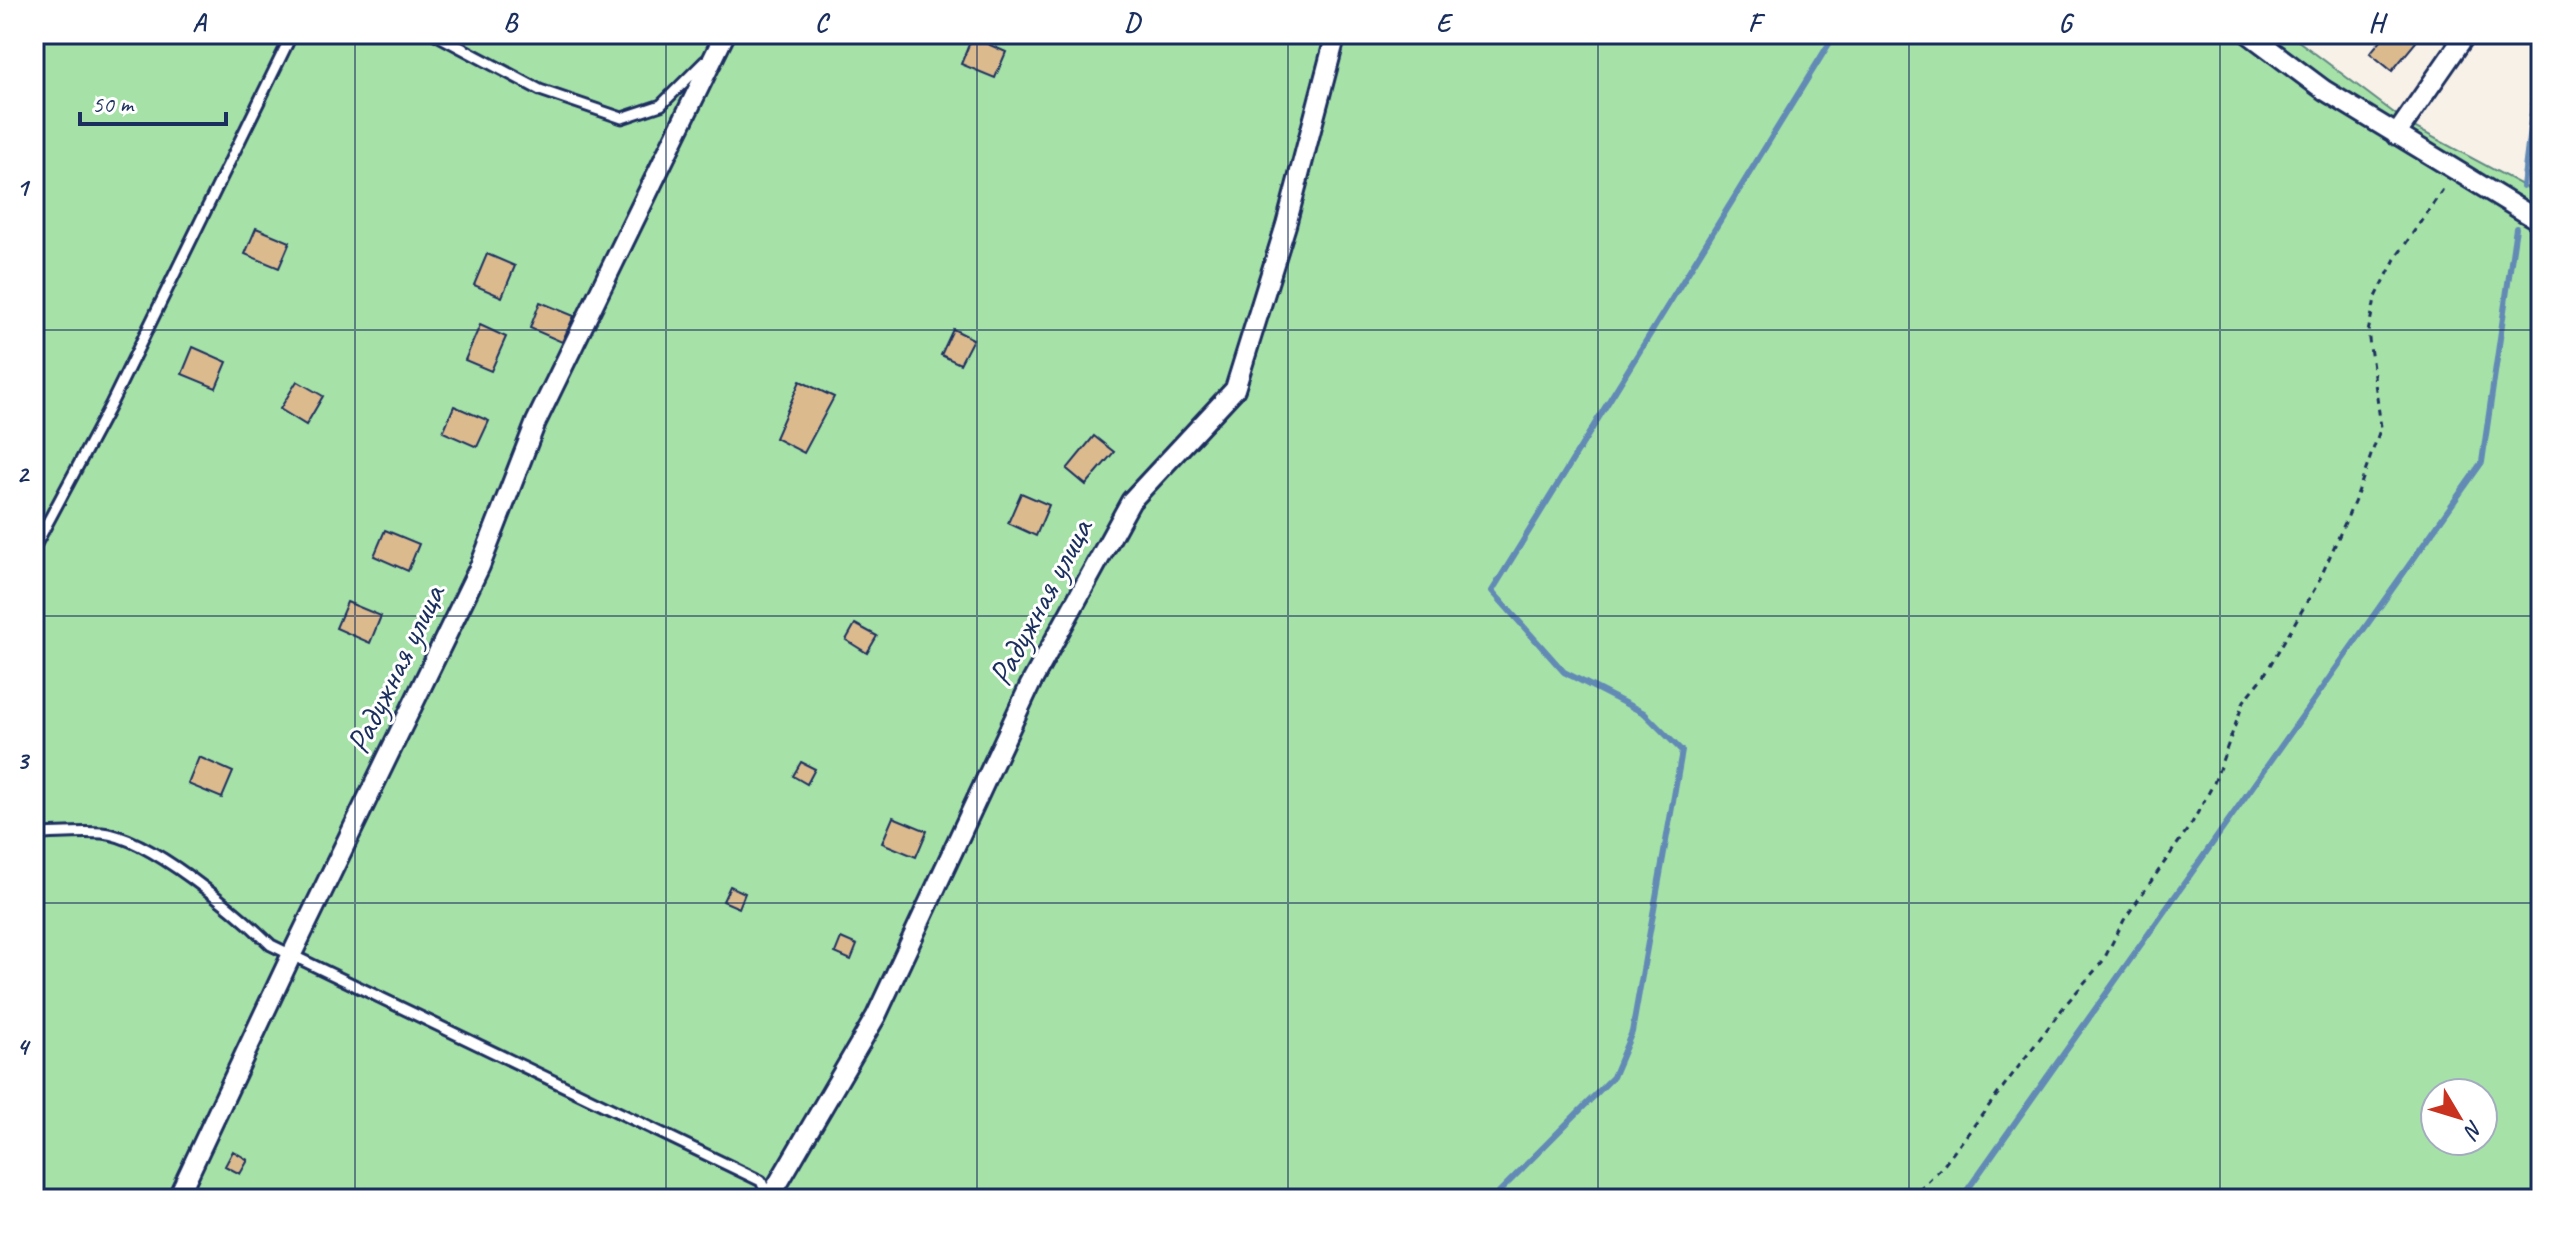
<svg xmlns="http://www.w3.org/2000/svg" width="2575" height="1233" viewBox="0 0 2575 1233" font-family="Caveat,sans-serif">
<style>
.green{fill:#a6e2a8;stroke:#608883;stroke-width:2;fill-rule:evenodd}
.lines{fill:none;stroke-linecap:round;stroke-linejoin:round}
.stream{stroke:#628ab5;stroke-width:6}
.building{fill:#dbbb8e;stroke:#1b2f5e;stroke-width:2}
.lane-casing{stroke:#1b2f5e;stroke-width:15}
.street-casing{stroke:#1b2f5e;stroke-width:24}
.path{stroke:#1b2f5e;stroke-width:3;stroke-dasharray:6 6;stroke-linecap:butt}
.lane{stroke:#fff;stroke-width:9}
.street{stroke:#fff;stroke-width:18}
.grid{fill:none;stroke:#1b2f5e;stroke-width:2;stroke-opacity:0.55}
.labels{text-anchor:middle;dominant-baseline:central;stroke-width:6;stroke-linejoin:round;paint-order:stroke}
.street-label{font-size:34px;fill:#1b2f5e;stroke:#fff}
.neatline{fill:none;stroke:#1b2f5e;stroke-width:3}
.grid-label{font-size:26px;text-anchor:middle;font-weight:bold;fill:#1b2f5e}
</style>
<rect width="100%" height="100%" fill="#f8f1e8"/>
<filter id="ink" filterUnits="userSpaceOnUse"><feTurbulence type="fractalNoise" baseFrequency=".0125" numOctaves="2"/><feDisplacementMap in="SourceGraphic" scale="16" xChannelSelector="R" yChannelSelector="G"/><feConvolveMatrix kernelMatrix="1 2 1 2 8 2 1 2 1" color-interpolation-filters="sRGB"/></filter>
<g filter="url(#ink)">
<path class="green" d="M34,34H2289L2410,125L2541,195V1199H34ZM2435,1093H2483V1141H2435Z"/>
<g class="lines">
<path class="stream" d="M2523,186L2541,38
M1492,1199L1613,1077L1632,1032L1682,751L1644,713L1564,672L1492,591L1835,34
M1961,1199L2482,462L2516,228"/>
</g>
<path class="building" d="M2386,34H2406L2416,42L2392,71L2370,53Z
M972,37L1006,52L995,78L961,64Z
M256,228L290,242L279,268L245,254Z
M487,254L515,266L502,297L474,285Z
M540,302L574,316L562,342L530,328Z
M480,325L506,337L491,371L465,360Z
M953,329L973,339L960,364L941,355Z
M193,347L227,362L216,388L182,374Z
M297,381L323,396L306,425L280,409Z
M800,381L834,397L804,453L775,438Z
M454,406L489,421L477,447L443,432Z
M1094,436L1114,452L1086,485L1067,469Z
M1021,493L1049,505L1036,536L1008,523Z
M385,530L419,544L408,571L374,556Z
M347,602L381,616L370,643L336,628Z
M855,624L877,636L867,653L846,640Z
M199,757L233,772L222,798L188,784Z
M801,762L815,769L807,784L793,776Z
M893,817L927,831L916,857L882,843Z
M730,886L745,893L739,908L723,901Z
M841,938L857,945L851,960L835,953Z
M233,1151L248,1160L240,1174L225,1166Z"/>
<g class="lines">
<g class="lane-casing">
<path id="lane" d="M435,34L540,90L622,118L661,105L705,61
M34,548L111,404L292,34
M34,834C56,834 80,831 102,833C149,837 237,912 271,945L761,1181L769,1199"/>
</g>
<g class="street-casing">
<path id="street" d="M2249,34L2324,90L2541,222
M2396,135L2466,34
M177,1199L291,956L480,566L536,422L725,34
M769,1199L876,1016L1030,685L1131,501L1235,389L1286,225L1336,34"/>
</g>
<path class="path" d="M1911,1199L1944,1165L2066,1004L2103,961L2124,920L2192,823L2214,783L2244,701L2262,679L2318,583L2356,498L2381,427L2368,332L2375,299L2395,259L2446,185"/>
<use href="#lane" class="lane"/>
<use href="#street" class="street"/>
</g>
</g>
<path class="grid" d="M355,34V1199M666,34V1199M977,34V1199M1288,34V1199M1598,34V1199M1909,34V1199M2220,34V1199M34,330H2541M34,616H2541M34,903H2541"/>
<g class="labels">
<g class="street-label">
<text transform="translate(1040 602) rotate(-62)">Радужная улица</text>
<text transform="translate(395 669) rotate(-64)">Радужная улица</text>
</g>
</g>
<rect width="2575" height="1233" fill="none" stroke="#fff" stroke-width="88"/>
<g transform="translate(2459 1117) rotate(128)"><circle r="38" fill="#ffffff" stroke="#a4acbf" stroke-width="2"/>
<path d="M0-6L14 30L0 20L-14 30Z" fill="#c8321e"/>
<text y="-12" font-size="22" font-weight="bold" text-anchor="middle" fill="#1b2f5e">N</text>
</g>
<path d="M80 112v12h146v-12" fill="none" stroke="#1b2f5e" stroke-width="4"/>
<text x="92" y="112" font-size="24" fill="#1b2f5e" stroke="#ffffff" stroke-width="6" paint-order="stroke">50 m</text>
<rect x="44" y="44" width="2487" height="1145" class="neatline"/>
<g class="grid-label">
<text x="199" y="31">A</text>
<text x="510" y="31">B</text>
<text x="821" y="31">C</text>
<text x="1132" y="31">D</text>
<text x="1443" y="31">E</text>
<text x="1754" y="31">F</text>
<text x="2065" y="31">G</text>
<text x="2376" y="31">H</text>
<text x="22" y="196">1</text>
<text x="22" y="482">2</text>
<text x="22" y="769">3</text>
<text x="22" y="1055">4</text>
</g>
</svg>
